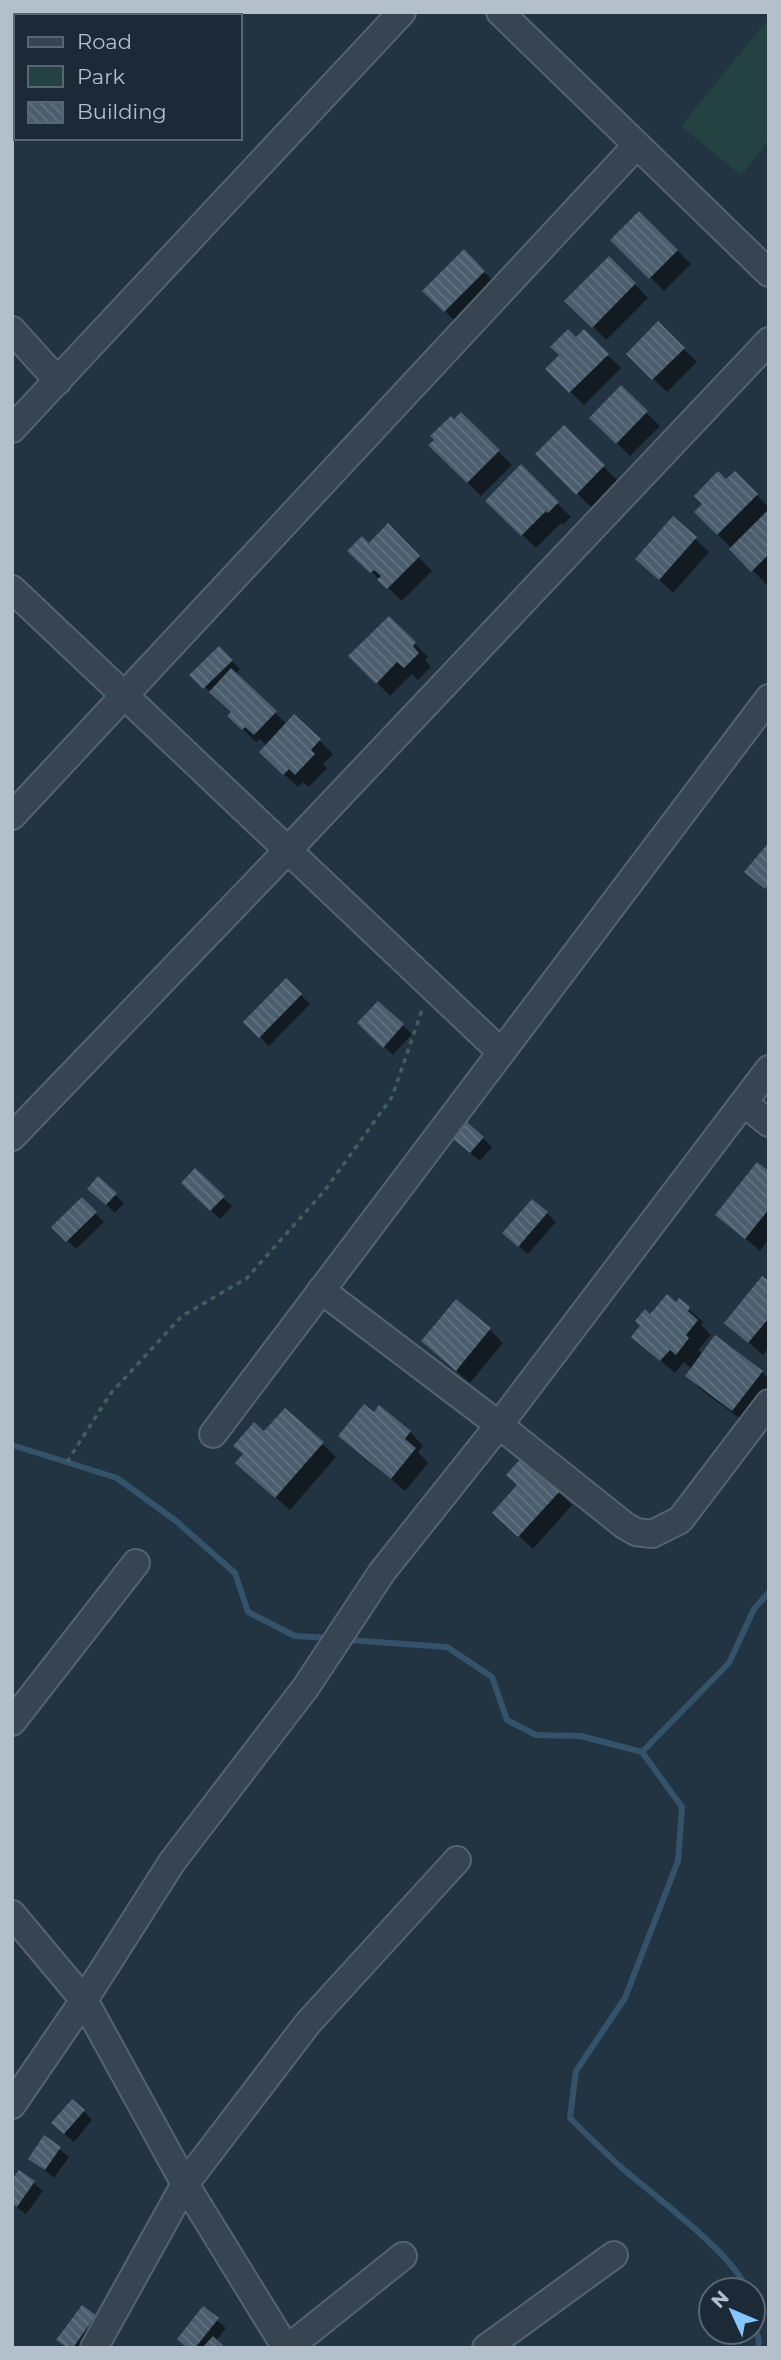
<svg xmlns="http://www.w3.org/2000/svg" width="781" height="2360" viewBox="0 0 781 2360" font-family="Montserrat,sans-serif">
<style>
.park{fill:#244241}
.shadow{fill:#0007}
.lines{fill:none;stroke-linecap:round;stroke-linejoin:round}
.stream{stroke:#34536a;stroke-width:6}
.building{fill:url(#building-back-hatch)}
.minor-casing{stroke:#54636f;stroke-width:30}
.path{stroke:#425e5d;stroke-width:3.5;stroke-dasharray:5 5;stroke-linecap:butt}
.minor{stroke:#364551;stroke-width:26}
</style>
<defs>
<pattern id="building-back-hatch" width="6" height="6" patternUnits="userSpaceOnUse" patternTransform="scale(1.75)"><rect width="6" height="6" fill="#4a5e6d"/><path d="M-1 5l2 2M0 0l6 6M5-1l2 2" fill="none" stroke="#627381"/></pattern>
</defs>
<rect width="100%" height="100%" fill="#223441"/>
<path class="park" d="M769,18V141L741,175L681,126Z"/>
<path class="shadow" d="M639,213L691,264L664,291L613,240Z
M464,252L497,285L458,324L425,291Z
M609,258L648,298L606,340L567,300Z
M658,324L697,362L667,392L628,354Z
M584,332L621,368L584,405L547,369Z
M621,388L660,426L630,456L591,418Z
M461,415L512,465L481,496L431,445Z
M564,427L617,480L591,507L537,454Z
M521,467L571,517L563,525L561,523L536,548L488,501Z
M735,474L769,507V581L766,584L696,512Z
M673,518L709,552L673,593L637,559Z
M388,526L432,571L402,601L350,551L369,545Z
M389,618L428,657L425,660L431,667L418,680L412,674L390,696L351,656Z
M219,648L240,669L235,675L287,724L319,740L333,754L323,764L327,768L309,787L303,782L298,787L275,766L267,746L260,739L256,742L243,729L233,712L192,675Z
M286,981L310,1004L269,1046L245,1022Z
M378,1003L412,1034L393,1055L368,1032Z
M483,1138L492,1147L480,1161L464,1148Z
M195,1171L232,1206L220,1219L183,1183Z
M769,1173V1239L760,1251L717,1214Z
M98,1179L124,1203L115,1213L98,1197Z
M82,1200L104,1222L76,1249L54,1227Z
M547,1213L556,1222L528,1254L514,1242Z
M769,1283V1347L763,1355L726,1323Z
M680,1301L703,1322L701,1325L711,1335L698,1350L703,1354L762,1372L769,1379V1394L746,1423L700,1389L687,1375L692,1369L684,1362L675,1373L633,1337L650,1316Z
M490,1330L503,1343L470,1383L423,1341Z
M374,1414L410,1432L423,1446L418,1452L428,1463L405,1491L340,1436Z
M265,1434L322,1444L336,1457L290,1510L251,1476Z
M519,1486L558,1492L572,1505L533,1549L508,1526Z
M84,2111L92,2120L74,2142L62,2132Z
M45,2138L69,2157L54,2178L30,2158Z
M20,2172L43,2191L26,2214L12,2204Z
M82,2307L104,2325L88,2348H67L59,2339Z
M203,2308L226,2328L216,2341L223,2348H188Z"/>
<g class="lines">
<path class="stream" d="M12,1445L117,1478L176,1521L235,1573L248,1612L295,1636L330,1638
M348,1640L447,1647L492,1677L507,1720L536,1735L581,1736L642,1752L682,1807L678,1861L625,1998L576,2071L570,2118C587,2135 603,2151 621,2167C650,2193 737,2256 746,2290
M642,1752L729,1663L754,1609L769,1592
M753,2319L759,2341L758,2348"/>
</g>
<path class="building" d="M639,211L678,250L649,279L610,240Z
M464,249L485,271L444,312L422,291Z
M609,256L636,283L592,328L564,301Z
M658,321L685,348L652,380L626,354Z
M568,329L576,337L584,329L609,354L569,393L545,369L559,355L550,347Z
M621,385L648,411L616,444L589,418Z
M461,412L500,450L467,483L428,445L434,440L430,436L451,416L454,419Z
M564,425L605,465L576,495L535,454Z
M521,464L559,502L548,513L546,511L521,536L485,501Z
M718,471L726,479L735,471L758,494L717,535L694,512L702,504L694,496Z
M769,509V554L751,572L729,549Z
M673,516L697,537L659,580L635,559Z
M388,523L420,556L387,589L377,580L381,576L374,570L370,573L347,551L362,536L369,543Z
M389,616L416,642L413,646L419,653L404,668L397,662L376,684L348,656Z
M219,646L233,660L203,689L189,675Z
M231,668L277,711L254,735L245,727L242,730L227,716L231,712L209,692Z
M294,714L321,739L311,750L315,754L295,775L289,769L283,775L259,752Z
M769,842V884L765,889L744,872Z
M286,978L302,994L259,1038L243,1022Z
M378,1001L404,1024L383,1048L357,1023Z
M467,1122L484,1137L470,1153L453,1139Z
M757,1162L769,1171V1209L745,1239L715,1215Z
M195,1168L225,1196L210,1211L181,1183Z
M98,1176L117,1193L106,1205L87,1189Z
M82,1197L97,1212L66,1242L51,1227Z
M532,1199L548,1212L518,1247L502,1233Z
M762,1276L769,1281V1318L748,1343L724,1323Z
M667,1294L676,1302L679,1298L690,1307L688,1311L698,1320L686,1335L689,1338L676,1355L670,1350L660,1361L631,1337L640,1326L635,1321L645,1309L650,1314Z
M456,1299L491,1328L456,1371L421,1341Z
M715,1335L763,1371L732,1411L685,1376Z
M364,1404L374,1412L379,1405L411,1431L405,1439L416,1448L391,1479L338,1436Z
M285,1408L324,1442L275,1498L235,1463L243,1454L233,1446L254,1422L264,1431Z
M522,1457L560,1491L518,1537L492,1513L517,1485L506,1475Z
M72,2099L85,2110L64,2134L51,2123Z
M44,2135L61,2147L45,2170L28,2159Z
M19,2170L35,2181L17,2207L12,2204V2179Z
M82,2305L96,2315L73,2348H68L56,2340Z
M203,2306L219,2318L195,2348H187L177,2339Z
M213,2336L226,2348H202Z"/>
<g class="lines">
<g class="minor-casing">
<path id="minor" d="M500,12L769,273
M12,330L58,381
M12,429L402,12
M12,589L501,1052
M12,816L637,145
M744,1103L769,1123
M12,1137L288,850L769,341
M321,1290L499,1425L624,1525L636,1532L652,1534L680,1520L769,1403
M213,1434L769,698
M12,1722L136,1563
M12,1914L84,2000L185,2184L286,2348
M12,2105L84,2000L172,1862L306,1687L382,1572L499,1425L769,1069
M94,2348L185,2184L308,2023L457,1860
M288,2348L403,2256
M486,2348L614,2255"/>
</g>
<path class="path" d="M67,1462L111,1393L182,1316L247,1278L325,1190L392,1097L422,1010"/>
<use href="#minor" class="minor"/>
</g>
<rect width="781" height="2360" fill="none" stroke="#b3c0cc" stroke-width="28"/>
<rect x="14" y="14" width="228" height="126" fill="#1b2a36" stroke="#586672" stroke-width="2"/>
<rect x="28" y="37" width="35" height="10" fill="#364551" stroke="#586672" stroke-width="2"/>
<text x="77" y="49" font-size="21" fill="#b3c0cc">Road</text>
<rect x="28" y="66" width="35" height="21" fill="#244241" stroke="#586672" stroke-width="2"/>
<text x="77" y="84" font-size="21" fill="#b3c0cc">Park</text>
<rect x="28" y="102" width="35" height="21" fill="url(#building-back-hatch)" stroke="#586672" stroke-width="2"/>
<text x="77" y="119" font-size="21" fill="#b3c0cc">Building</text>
<g transform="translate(732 2311) rotate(314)"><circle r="33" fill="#1b2a36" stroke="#586672" stroke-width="2"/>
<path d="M0-5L12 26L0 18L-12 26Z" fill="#84c6ff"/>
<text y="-10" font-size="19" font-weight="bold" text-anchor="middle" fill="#b3c0cc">N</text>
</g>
</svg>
